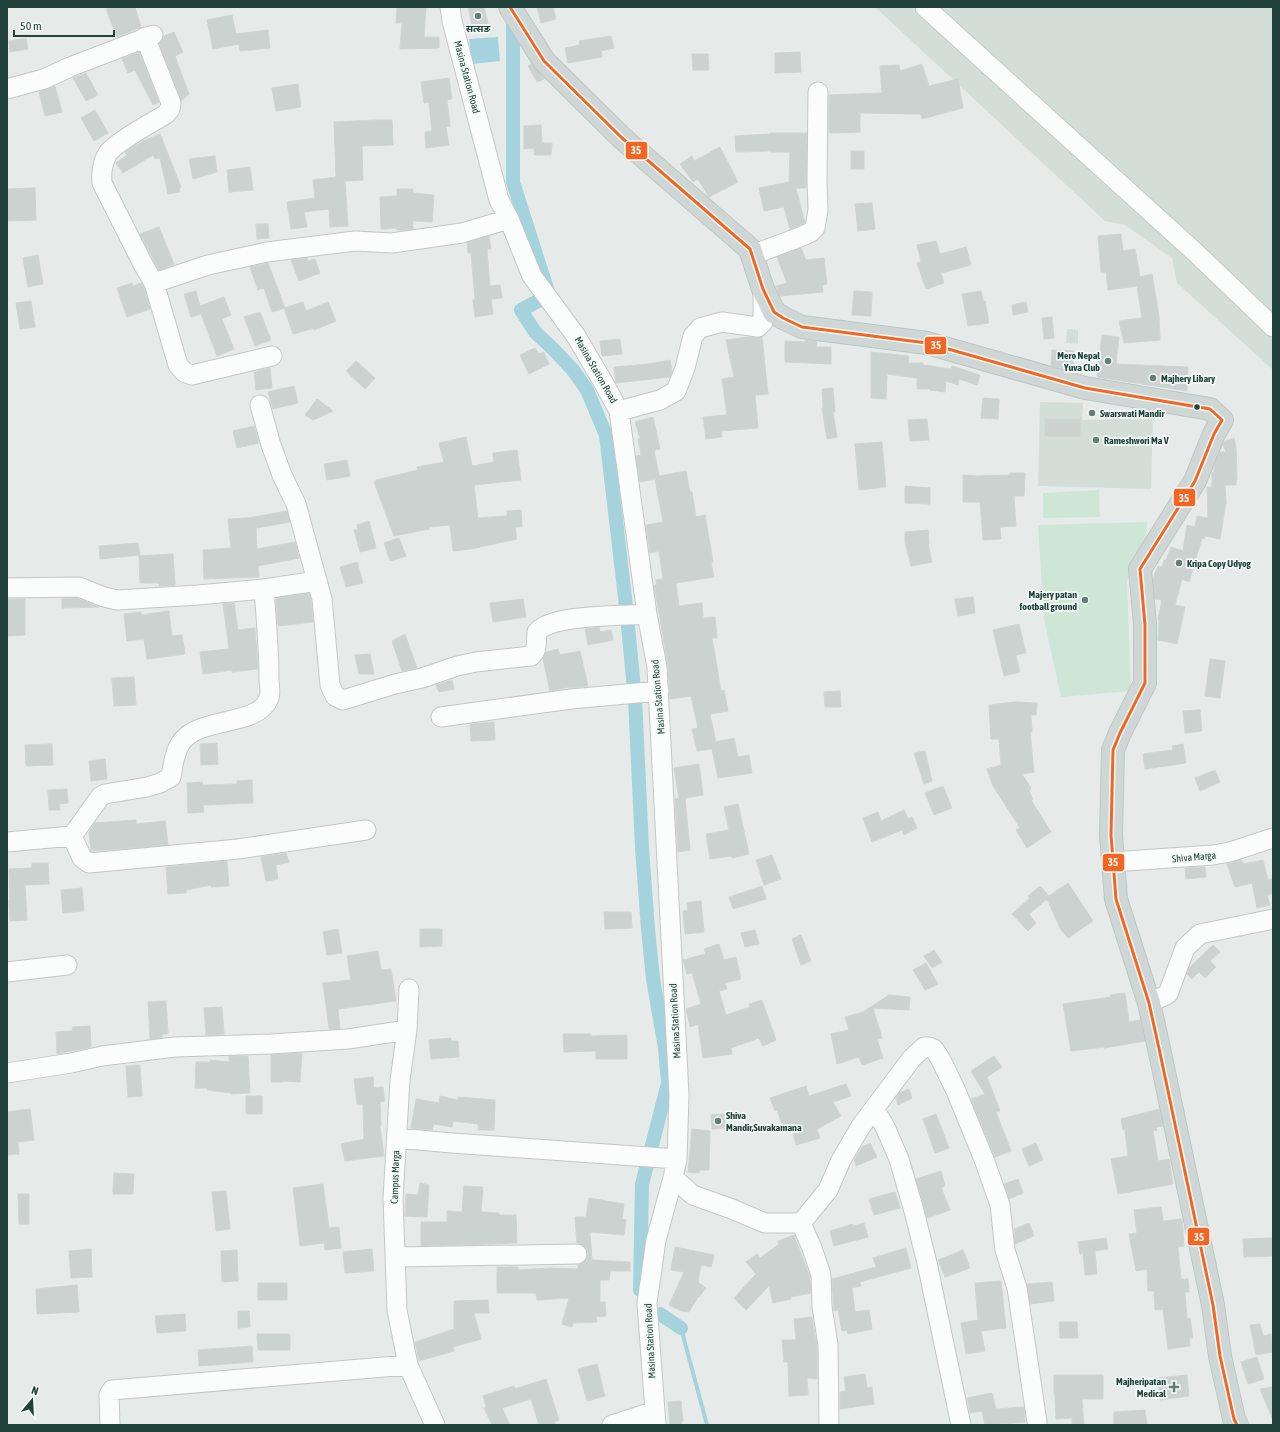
<svg xmlns="http://www.w3.org/2000/svg" width="1280" height="1432" viewBox="0 0 1280 1432" font-family="'Asap Condensed','Noto Sans Devanagari',sans-serif">
<style>
.built{fill:#d3ded9}
.green{fill:#cee6d6}
.water{fill:#a4d2dd}
.lines{fill:none;stroke-linecap:round;stroke-linejoin:round}
.stream{stroke:#a4d2dd;stroke-width:4}
.canal{stroke:#a4d2dd;stroke-width:14}
.building{fill:#ccd2d0;stroke:#ced5d2}
.minor-casing{stroke:#c3c8c6;stroke-width:21}
.major-casing{stroke:#bdc7c4;stroke-width:24}
.minor{stroke:#fbfcfc;stroke-width:19}
.major{stroke:#ced7d5;stroke-width:22}
.bus-1-casing{stroke:#f4faf8;stroke-width:6}
.bus-1{stroke:#f26522;stroke-width:3}
.poi-dot{fill:#667d77;stroke:#f4faf8;stroke-width:1.5}
.bus-dot{fill:#21423a;stroke:#f4faf8;stroke-width:1.5}
.labels{text-anchor:middle;dominant-baseline:central;stroke-width:3.5;stroke-linejoin:round;paint-order:stroke}
.poi-label{font-size:10px;font-weight:bold;fill:#21423a;stroke:#f4faf8;text-anchor:start}
.street-label{font-size:10px;fill:#21423a;stroke:#f4faf8}
.line-badge{stroke:#f4faf8;stroke-width:1.5}
.badge-label{font-size:11px;text-anchor:middle;font-weight:bold;fill:#fff}
</style>
<rect width="100%" height="100%" fill="#e6ebe9"/>
<path class="built" d="M875,7H1273V370L1177,283L1172,258L1125,225L1105,221Z
M1067,329L1078,330V344L1066,343Z
M1040,402L1083,403L1082,420L1153,418L1151,489L1038,486Z"/>
<path class="green" d="M1099,490L1100,517L1043,518V493Z
M1147,522L1145,547L1127,581L1131,691L1061,697L1044,619L1038,525Z"/>
<path class="water" d="M498,37L500,61L472,64L469,39Z"/>
<g class="lines">
<path class="stream" d="M681,1328L707,1425"/>
<path class="canal" d="M513,13V182L549,295L521,310L535,332L554,350L573,370L587,390L606,435L626,606
M628,626L634,689
M635,698L642,848L648,929L653,979L665,1048L668,1083L642,1184L640,1290
M660,1314L681,1328"/>
</g>
<path class="building" d="M112,7H135L141,27L117,37L106,9Z
M397,7L426,8L424,37H439V48L400,49L402,23H396Z
M468,7H484L488,24L472,26Z
M537,7H553L556,19L541,23Z
M232,15L236,34L268,30L270,48L240,51L239,44L213,49L207,20Z
M174,32L183,52L175,56L189,94L181,101L159,44L164,36Z
M611,36L614,48L601,51L602,57L568,63L565,48L580,45L579,41Z
M26,38L28,49L10,52L9,41Z
M139,52L159,102L153,105L135,70L128,73L122,59Z
M800,52L801,72L775,73V53Z
M692,54H708L709,70H693Z
M531,64L544,79L537,82L528,66Z
M922,64L929,86L958,79L963,108L922,119L921,114L860,113V132L829,133V95L882,93L880,66L899,65L900,71Z
M86,73L98,95L86,101L73,78Z
M449,78L452,99L447,100L450,126L446,127L449,145L426,148L425,132L432,131L429,102L424,103L421,82Z
M298,84L301,107L276,111L272,88Z
M55,86L62,112L45,116L39,92Z
M95,110L108,133L94,141L81,118Z
M376,120H392L393,145L362,146L363,180L345,181L348,226L330,227L329,209L304,212L307,227L291,229L287,202L315,198L313,180L336,177L334,122Z
M541,125L542,143H552L551,155H534V148L524,149V126Z
M770,133H807L806,188H796L805,223L790,229L784,207L764,211L759,188L789,182L790,152H770V151L736,152L735,136L770,134Z
M160,134L181,187L179,188L180,192L168,194L160,158L155,159L153,155L123,173L116,163L127,155L125,152L133,147L143,141Z
M720,147L738,182L709,197L698,179L693,182L680,164L692,156L694,161Z
M851,151H864V169H851Z
M215,156L217,172L193,179L189,159Z
M250,167L253,190L229,192L227,170Z
M35,188L36,220L7,221V189Z
M397,189H413V193L434,195L432,222L413,221V229L403,230H397V228L381,229L380,197L397,196Z
M872,203L875,229L858,231L855,204Z
M256,224H268L269,238L257,239Z
M159,227L174,264L159,270L140,234Z
M1121,234L1123,251L1135,249L1140,277L1152,274L1159,316L1160,340L1124,343L1119,321L1142,318L1137,286L1108,290L1106,272H1101L1098,236Z
M489,236L491,249H487L490,286L500,285L502,298L491,299L493,314L475,317L473,300H475L471,253H468L467,243Z
M936,241L940,254L966,247L971,265L941,273L944,283L926,289L917,263L921,262L917,245Z
M801,248L806,260L824,258L827,284L822,285L823,292L780,296L776,286L787,283L777,257Z
M38,255L43,284L28,287L23,258Z
M307,258L308,261L315,259L320,273L299,281L291,260Z
M268,263L285,308L272,312L264,288L258,290L250,267Z
M132,283L133,286L141,283L144,287L150,309L127,317L117,288Z
M196,291L200,306L224,297L231,315L222,319L234,349L217,356L201,314L191,317L184,294Z
M854,291L872,292L871,316L852,315Z
M981,291L983,301H985L989,323L968,326L962,294Z
M31,301L35,327L20,329L16,303Z
M303,302L306,311L328,302L336,321L314,330V328L293,334L284,308Z
M1026,302L1028,312L1013,315L1012,305Z
M260,312L271,340L255,346L244,317Z
M1052,317L1054,338L1044,339L1042,318Z
M1102,335L1119,337L1116,364L1188,367L1187,391L1097,377Z
M749,337H762L768,394L755,395L758,428L721,431L722,437L706,439L703,417L727,415L722,379L734,377L726,340Z
M620,339L622,354L602,356L600,341Z
M805,340L817,341L816,347H831V364L785,362V341L805,342Z
M535,348L539,354L544,352L549,364L529,374L520,355Z
M1052,350L1074,351L1073,372L1051,365Z
M871,352L909,356L908,363H923V365L951,369L952,366L980,375L977,385L959,379L958,385L946,381L945,392L930,390V389H917V378L887,374L886,399L871,398Z
M670,360L672,371L670,377L616,383L614,367L649,364Z
M356,361L375,378L365,389L346,371Z
M270,368L272,388L256,390L254,372Z
M294,386L298,403L273,409L268,392Z
M833,388L835,412H833L837,437L827,439L822,408L823,407L822,389Z
M983,398L999,399L998,419L981,418Z
M317,399L333,411L313,420L305,415Z
M653,417L660,449L654,450L659,476L686,471L690,492H692L696,517L705,515L713,562H711L714,577L676,583L679,606L702,603L703,618L715,617L717,638H712L721,691L724,690L728,711L710,714L716,742L734,738L738,757L749,755L752,773L718,778L712,749L697,751L692,729L698,728L691,696L670,699L668,665L654,585H657L656,580L663,579L659,551L650,553L646,525L663,522L655,479L640,482L636,456L641,455L638,439L640,438L635,422Z
M927,419L929,440L910,441L908,420Z
M1045,419H1080V436H1045Z
M254,426L259,443L237,448L233,431Z
M466,437L472,466L494,462L493,453L517,450L521,480L474,485L478,518L507,516V511L521,510L522,527H515L517,539L471,549L453,551L450,525L429,527V529L394,536L374,482H376V480L418,470L417,467L444,462L439,443Z
M1234,438L1236,447L1237,480H1236V485H1225L1226,503L1220,539L1205,536L1204,539L1202,538L1189,582L1182,579L1175,605L1185,607L1177,644L1158,640L1159,620L1158,619L1162,600L1155,599L1153,579L1155,573L1158,566L1162,567L1164,560H1166L1171,547L1183,551L1187,525L1195,527L1197,516L1208,518L1207,487H1212V472H1214V467L1220,452H1226L1223,444L1225,441Z
M882,442L886,487L859,490L855,444Z
M347,460L350,476L327,480L324,464Z
M1010,473H1025L1024,496H1014L1016,526L1000,527L1001,539L983,540L980,502H963V475L977,476L1010,475Z
M905,486L930,488V504L905,503Z
M287,511L290,522L256,528L257,549L295,542L299,558L258,566L259,577L204,579L203,550L231,548L228,519L248,518Z
M369,521L376,548L360,552L354,530H358L357,525Z
M928,530L929,544H928L932,562L911,566L905,542V532Z
M399,538L406,556L390,561L384,543Z
M138,543L140,555L100,559L99,546Z
M173,554L175,585L159,586V583H140L139,556Z
M357,562L363,583L346,587L340,567Z
M309,593L311,601L313,622L278,626L276,598Z
M973,597L975,613L958,616L955,599Z
M62,598H77L99,607L62,608Z
M7,599H25V635L7,636Z
M523,599L526,617L493,622L490,603Z
M234,603L238,630L255,628L258,669L232,672V670L203,674L200,652L229,649L223,604Z
M169,611L172,636L182,635L185,654L147,659L144,639L127,641L124,614L141,612V615Z
M1019,624L1026,653L1016,655L1020,672L1004,676L993,630Z
M599,627L600,632L611,630L613,640L588,645L585,629Z
M405,634L417,668L402,671L392,641Z
M558,649L560,655L580,651L588,686L569,688V687L550,691L543,659L546,652Z
M370,654L374,674H359L355,655Z
M1210,659L1225,661L1220,698L1205,696Z
M134,677L136,705L114,706L112,678Z
M452,680L454,689L439,692L436,685Z
M840,691L841,707H825L824,692Z
M1015,702L1037,703L1036,715H1031L1032,732H1030L1034,772L1022,774L1031,788L1029,791L1033,799L1031,800L1051,832L1027,848L1016,830L1020,828L993,786L987,769L1001,765L999,739H991L989,705Z
M1200,710L1202,731L1185,733L1183,711Z
M494,722L495,740L471,741L470,724Z
M217,743L218,764L201,765L200,744Z
M52,744L53,765L26,766L25,745Z
M1183,744L1186,763L1145,769L1143,754L1173,750L1172,746Z
M925,751L932,781L924,784L914,753Z
M105,759L107,779L91,781L89,761Z
M699,764L703,795L685,798L690,850L678,852L675,799L679,798L674,768Z
M1215,770L1220,782L1200,791L1195,778Z
M252,780L253,803L203,805L204,812L188,813L187,783L202,782L203,785L237,784V781Z
M943,786L952,808L934,815L925,793Z
M67,789L68,803L59,804L60,810H49L48,790Z
M738,804L749,854L732,858L731,856L710,859L706,834L729,830L724,807Z
M904,810L908,819L912,817L917,828L904,835L902,830L872,842L863,818L878,812L881,821Z
M136,820V824L165,821L168,845L91,851L89,832L95,823Z
M286,853L289,862L276,865L278,879L266,881L261,857Z
M772,855L781,879L764,885L756,860Z
M1241,860L1243,864L1263,860L1268,880L1273,878V893L1267,895L1270,905L1257,908L1252,883L1235,887L1227,864Z
M227,861L229,886L211,887V885L186,890V893L168,894L166,867Z
M32,863H48L49,884L25,885L27,920L10,921L9,900H10L9,869L32,868Z
M1205,867L1206,877L1186,879L1185,868Z
M1068,883L1093,921L1068,938L1061,930L1047,899L1029,914L1036,923L1028,931L1012,914L1030,898L1028,896L1040,886L1049,896Z
M762,886L766,899L733,909L729,897Z
M82,888L84,911L63,913L61,890Z
M701,901L704,932L685,934L683,911L688,910L687,903Z
M604,912H631L632,928L605,929Z
M338,929L342,953L327,955L323,932Z
M420,929H442V946L420,947Z
M755,930L759,944L745,947L741,933Z
M801,935L811,961L801,965L792,939Z
M719,944L724,960L736,957L741,979L725,983L727,989L719,991L726,1015L750,1007L749,1004L762,1000L776,1040L763,1046L759,1038L731,1048L732,1054L703,1058L698,1024L690,1027L686,1009L701,1004L692,973L687,974L683,960L706,954L704,949Z
M1213,945L1220,952L1210,961L1216,967L1205,978L1199,972L1192,979L1187,974L1189,968Z
M934,950L942,962L932,968L924,956Z
M378,951L381,970L391,969L396,1001L338,1009L340,1029H329L323,983L351,980L347,956Z
M926,963L938,984L925,990L913,970Z
M1125,993L1129,1022L1140,1020L1145,1041L1104,1048V1047L1071,1051L1063,1004L1111,997L1110,995Z
M889,995L910,997L909,1010L873,1008L882,1038L877,1039L883,1058L862,1065L859,1057L837,1064L831,1034L849,1030L845,1017L863,1012Z
M166,1001L168,1034H162V1038L150,1039L148,1002Z
M222,1007L224,1034L206,1035L204,1008Z
M90,1026L91,1047L57,1054L56,1032L73,1031L72,1027Z
M563,1034H591V1036L627,1035V1059H596V1051L564,1052Z
M451,1038V1041H458L459,1057L431,1059L429,1040Z
M302,1053L300,1082L283,1081V1082H271V1055Z
M229,1056H248L250,1093L231,1094V1093L207,1090V1088H195L196,1062H210V1060L229,1062Z
M994,1056L1002,1067L987,1077L1000,1111L996,1112L1011,1151L995,1157L971,1099L985,1094L971,1071Z
M140,1065L142,1096L128,1097L126,1066Z
M373,1077L374,1088L383,1087L385,1101L380,1102L381,1126H380L384,1156L345,1161L341,1144L364,1139L363,1104H357L354,1079Z
M846,1084L851,1096L833,1102L841,1116L817,1129L820,1138L796,1145L791,1125L783,1127L777,1110L775,1111L770,1098L806,1086L809,1096Z
M909,1089L912,1098L898,1105L896,1098L899,1093Z
M246,1096H262V1114H246Z
M440,1096L458,1100V1097L495,1100L494,1130H478V1124L453,1121L452,1127L434,1124L432,1130L411,1128L416,1099L439,1103Z
M30,1109L34,1140L18,1142L19,1154L7,1155V1112Z
M1159,1109L1163,1126L1156,1127L1157,1130L1153,1131L1158,1161L1169,1159L1173,1184L1118,1194L1111,1159L1128,1156L1125,1129L1123,1130L1121,1119Z
M724,1114L726,1128L712,1129L711,1115Z
M936,1114L949,1148L935,1153L923,1119Z
M692,1129L710,1131L709,1170H700L699,1173L688,1172Z
M870,1143L877,1157L856,1166L854,1160L862,1147Z
M1036,1143L1043,1160L1029,1166L1022,1149Z
M941,1171L945,1186L941,1187L950,1210L927,1218L916,1179Z
M114,1173L134,1174L133,1194H113Z
M1018,1179L1023,1193L1009,1199L1004,1184Z
M420,1183L429,1185L427,1217L405,1216L406,1194L418,1195Z
M323,1184L329,1228L339,1227L341,1248L325,1250L324,1243L300,1246L293,1188Z
M464,1186L483,1187L481,1212L499,1213V1215H516L517,1243L421,1246V1222H447V1211L462,1212Z
M226,1191L230,1229L216,1231L212,1192Z
M895,1192L900,1208L874,1215L869,1199Z
M18,1194H29V1224H19Z
M589,1198L624,1204L622,1219L626,1220L624,1235L590,1232L592,1260L630,1262V1271H610L609,1280H600V1302H605L606,1316L596,1317L597,1322L573,1323L572,1327L562,1324L569,1298L537,1300L536,1293H497V1267H518V1270L550,1268L578,1269V1265L582,1264L586,1260L588,1253L587,1249L583,1245L577,1243L575,1217H586Z
M1161,1207L1163,1221L1182,1219L1184,1246L1178,1247L1181,1279H1188L1189,1292H1185L1187,1319L1190,1318L1193,1338H1189L1190,1346L1168,1349L1163,1309L1155,1310L1154,1291H1148L1147,1269L1136,1271L1129,1234L1137,1233L1134,1210Z
M864,1223L868,1237L834,1246L830,1231L853,1224V1226Z
M1029,1223L1034,1236L1015,1244L1014,1229Z
M794,1235L810,1277L811,1293L791,1297V1299L773,1303L769,1286L746,1310L734,1298L756,1274L746,1262L757,1254L760,1258L779,1244L778,1241Z
M1106,1238L1108,1249L1095,1251L1097,1274L1085,1275L1083,1253L1080,1254L1078,1242Z
M1272,1238L1273,1256L1244,1257L1243,1239Z
M675,1247L714,1255L711,1267L701,1265L698,1282L706,1288L699,1297H698L689,1312L681,1311L669,1305L684,1272L671,1270Z
M906,1248L911,1268L860,1282L861,1286L852,1288L855,1312L869,1310L872,1329L848,1334L847,1330L842,1331L838,1310L834,1311L832,1279L876,1267L873,1258Z
M91,1249L92,1277L71,1278L69,1251Z
M372,1249L374,1271L345,1273L343,1252Z
M237,1250L238,1281L222,1282L221,1251Z
M963,1250L970,1268L945,1277L938,1260Z
M1001,1281L1006,1328L981,1331L985,1351L966,1354L961,1323L978,1320L975,1283Z
M1052,1282L1054,1301L1030,1304L1027,1284Z
M258,1283H287V1300H258Z
M77,1285L79,1312L37,1314L36,1289Z
M488,1300L489,1313H474L481,1339L453,1347L454,1351L419,1361L415,1342L454,1329V1301Z
M238,1311H249L250,1327L238,1328Z
M185,1314L186,1331L157,1333L155,1316Z
M812,1317L817,1346V1379L807,1378L808,1395L789,1396L788,1362H784L782,1340H796L794,1319Z
M1059,1322H1077L1078,1338H1060Z
M1260,1324L1263,1336L1271,1334L1273,1352L1256,1355L1250,1325Z
M257,1334H290V1350H258Z
M252,1346L253,1362L199,1366L198,1350Z
M1257,1357L1264,1379L1248,1384L1241,1362Z
M597,1364L605,1396L587,1401L578,1369Z
M865,1374L867,1388L872,1387L874,1404L840,1409V1392L846,1391L844,1377Z
M1054,1375H1103V1399H1082L1084,1425H1072V1418L1056,1419L1055,1395H1054Z
M1187,1375L1189,1396L1160,1400L1158,1378Z
M546,1379L559,1420L554,1422L556,1425H539L531,1399L502,1408L510,1425H492L484,1408L486,1407L483,1396L514,1386L515,1389Z
M1273,1387V1420L1260,1389Z
M992,1393L996,1409L1024,1407L1025,1422L985,1425L982,1411L970,1413L967,1398Z
M681,1401L683,1421H681L682,1425H670L668,1402Z
M1145,1410L1147,1425H1114V1412Z"/>
<g class="lines">
<g class="minor-casing">
<path id="minor" d="M450,7L452,21L499,200L509,219L532,276L576,336L603,382L619,411L647,614L657,667L679,1095L677,1159L673,1178L656,1240L647,1303L656,1425
M925,7L1196,253L1273,327
M145,37L171,103L170,109L166,114C153,122 116,142 108,153C102,163 101,172 102,183L144,266L154,283L178,365L184,372L192,375L272,356
M7,89L44,79L70,67L153,35
M752,255L800,237L811,232L815,228L818,210L817,181L818,92
M154,283L208,265L267,252L355,241L392,243L462,233L509,219
M260,405L271,445L282,475L296,504L322,599L330,685L335,696L343,700L395,684L422,678L457,666L476,662L531,656C538,651 536,640 537,632C552,614 623,616 647,614
M619,411L660,400L676,391L685,368L693,336L700,328L722,322L758,327L763,322V289
M7,588L79,587L104,597L117,600L198,595L264,589L317,581
M441,717L571,699L659,691
M72,836L82,858L89,863L238,849L366,830
M7,842L72,836L100,797L105,794L147,787L160,783L171,777C173,766 174,754 180,744C198,715 258,728 269,698C271,693 269,684 269,677C269,648 266,618 264,589
M1112,862L1213,855L1230,852L1273,838
M7,972L67,965
M1149,1003L1168,994L1185,948L1200,934L1273,919
M7,1073L71,1063L102,1056L175,1047L271,1044L348,1039L407,1030
M874,1108L885,1127L899,1159L914,1211L927,1263L961,1425
M397,1138L452,1143L677,1159
M673,1178L693,1195L732,1209L765,1223H801L828,1190L841,1160L861,1126L912,1058L924,1047H929L934,1049L941,1060L956,1091L985,1162L1000,1205L1005,1250L1017,1288L1037,1422
M801,1223L812,1248L821,1275L822,1307L828,1345L829,1425
M395,1257L577,1254
M408,1365L397,1310L393,1198L400,1080L407,1030L409,989
M110,1425L109,1395L112,1390L408,1365L435,1425
M612,1425L655,1411"/>
</g>
<g class="major-casing">
<path id="major" d="M510,7L544,61L622,138L750,249L763,289L774,312L783,318L802,327L927,343L1085,388L1210,409L1222,420L1214,434L1195,481L1140,569L1145,625V683L1120,733L1113,750L1111,835L1116,899L1149,1003L1160,1053L1213,1305L1220,1356L1234,1419L1237,1425"/>
</g>
<use href="#minor" class="minor"/>
<use href="#major" class="major"/>
<g class="bus-1-casing">
<path id="bus-1" d="M510,7L544,61L622,138L750,249L763,289L774,312L783,318L802,327L927,343L1085,388L1210,409L1222,420L1214,434L1195,481L1140,569L1145,625V683L1120,733L1113,750L1111,835L1116,899L1149,1003L1160,1053L1213,1305L1220,1356L1234,1419L1237,1425"/>
</g>
<use href="#bus-1" class="bus-1"/>
</g>
<g class="poi-dot">
<circle cx="478" cy="16" r="4"/>
<circle cx="1108" cy="361" r="4"/>
<circle cx="1153" cy="378" r="4"/>
<circle cx="1092" cy="413" r="4"/>
<circle cx="1096" cy="440" r="4"/>
<circle cx="1179" cy="563" r="4"/>
<circle cx="1085" cy="600" r="4"/>
<circle cx="718" cy="1121" r="4"/>
<path d="M1172 1381h4v4h4v4h-4v4h-4v-4h-4v-4h4z"/>
</g>
<circle class="bus-dot" cx="1197" cy="407" r="3.5"/>
<g class="labels">
<g class="poi-label">
<text x="478" y="28" text-anchor="middle">सत्सङ</text>
<text x="1100" y="355" text-anchor="end">Mero Nepal<tspan x="1100" dy="12">Yuva Club</tspan></text>
<text x="1161" y="378">Majhery Libary</text>
<text x="1100" y="413">Swarswati Mandir</text>
<text x="1104" y="440">Rameshwori Ma V</text>
<text x="1187" y="563">Kripa Copy Udyog</text>
<text x="1077" y="594" text-anchor="end">Majery patan<tspan x="1077" dy="12">football ground</tspan></text>
<text x="726" y="1115">Shiva<tspan x="726" dy="12">Mandir,Suvakamana</tspan></text>
<text x="1166" y="1381" text-anchor="end">Majheripatan<tspan x="1166" dy="12">Medical</tspan></text>
</g>
<g class="street-label">
<text transform="translate(467 77) rotate(75)">Masina Station Road</text>
<text transform="translate(596 370) rotate(60)">Masina Station Road</text>
<text transform="translate(658 697) rotate(-95)">Masina Station Road</text>
<text transform="translate(1194 857) rotate(-5)">Shiva Marga</text>
<text transform="translate(675 1021) rotate(-93)">Masina Station Road</text>
<text transform="translate(395 1177) rotate(-88)">Campus Marga</text>
<text transform="translate(650 1341) rotate(-93)">Masina Station Road</text>
</g>
</g>
<g class="line-badge">
<rect x="625" y="141" width="23" height="19" rx="4" fill="#f26522"/>
<rect x="924" y="336" width="23" height="19" rx="4" fill="#f26522"/>
<rect x="1173" y="488" width="23" height="19" rx="4" fill="#f26522"/>
<rect x="1102" y="853" width="23" height="19" rx="4" fill="#f26522"/>
<rect x="1187" y="1227" width="23" height="19" rx="4" fill="#f26522"/>
</g>
<g class="badge-label">
<text x="636" y="154">35</text>
<text x="936" y="349">35</text>
<text x="1184" y="502">35</text>
<text x="1113" y="866">35</text>
<text x="1199" y="1241">35</text>
</g>
<rect width="1280" height="1432" fill="none" stroke="#21423a" stroke-width="16"/>
<g transform="translate(32 1400) rotate(18)" stroke="#f4faf8" stroke-width="3" paint-order="stroke">
<path d="M0-3L7 15L0 10L-7 15Z" fill="#21423a"/>
<text y="-6" font-size="11" font-weight="bold" text-anchor="middle" fill="#21423a">N</text>
</g>
<path d="M14 30v6h100v-6" fill="none" stroke="#21423a" stroke-width="2"/>
<text x="20" y="30" font-size="12" fill="#21423a" stroke="#f4faf8" stroke-width="3" paint-order="stroke">50 m</text>
</svg>
